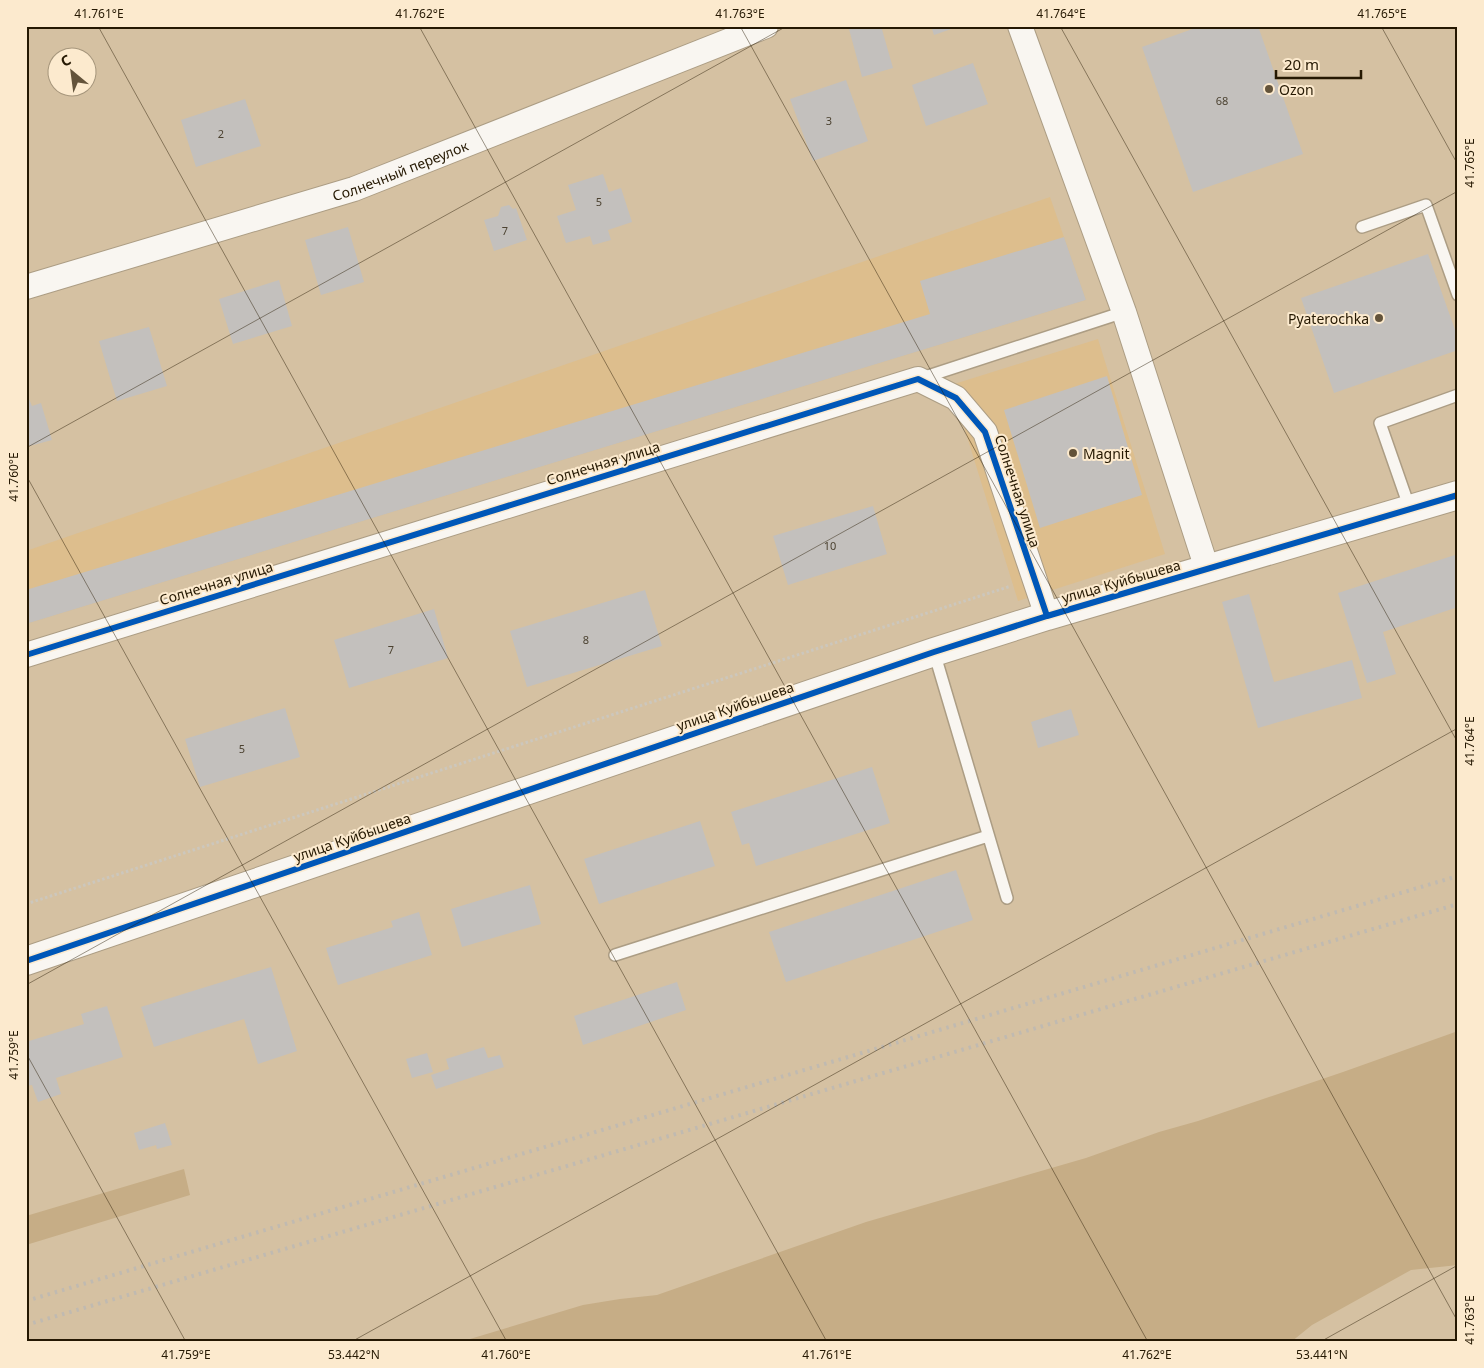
<svg xmlns="http://www.w3.org/2000/svg" width="1484" height="1368" viewBox="0 0 1484 1368" font-family="'Noto Sans',sans-serif">
<style>
.built{fill:#ddbe8d}
.green{fill:#c6ad86}
.building{fill:#c3c0bd}
.lines{fill:none;stroke-linecap:round;stroke-linejoin:round}
.lane-casing{stroke:#ac9d84;stroke-width:14}
.street-casing{stroke:#ac9d84;stroke-width:26}
.secondary-casing{stroke:#ac9d84;stroke-width:30}
.path{stroke:#ccc7bd;stroke-width:3;stroke-dasharray:2.5 2.5;stroke-linecap:butt}
.lane{stroke:#f9f6f1;stroke-width:11}
.street{stroke:#f9f6f1;stroke-width:24}
.secondary{stroke:#f9f6f1;stroke-width:28}
.rail{stroke:#c0bab1;stroke-width:4;stroke-dasharray:2.5 5;stroke-linecap:butt}
.cycleway-casing{stroke:#fceace;stroke-width:9}
.cycleway{stroke:#0057b8;stroke-width:6}
.ticks{fill:none;stroke:#251802;stroke-width:1;stroke-opacity:0.45}
.poi-dot{fill:#63533a;stroke:#fceace;stroke-width:2}
.labels{text-anchor:middle;dominant-baseline:central;stroke-width:4;stroke-linejoin:round;paint-order:stroke}
.number-label{font-size:11px;fill:#4c4231}
.poi-label{font-size:14px;fill:#251802;stroke:#fceace;text-anchor:start}
.street-label{font-size:14px;fill:#251802;stroke:#fceace}
.neatline{fill:none;stroke:#251802;stroke-width:2}
.ticks-label{font-size:12px;text-anchor:middle;fill:#251802}
</style>
<rect width="100%" height="100%" fill="#d5c1a2"/>
<path class="built" d="M1050,197L1086,300L26,624V551Z
M1098,339L1165,554L1018,601L951,385Z"/>
<path class="green" d="M1458,1031V1265L1411,1270L1312,1325L1291,1342H460L583,1305L620,1299L657,1295L866,1222L1086,1158L1159,1132L1198,1121L1343,1072Z
M184,1169L190,1195L26,1245V1216Z"/>
<path class="building" d="M860,26H881L893,68L862,77L849,29Z
M931,26H957V27L934,35Z
M1201,26H1258L1303,154L1193,192L1142,47Z
M973,63L988,104L926,126L912,85Z
M846,80L868,141L813,161L790,99Z
M245,99L261,146L196,167L181,120Z
M603,174L609,192L621,188L632,222L608,230L611,240L593,245L590,236L566,243L557,216L576,210L568,185Z
M509,205L513,209L516,208L527,240L494,251L484,220L498,216L501,207Z
M348,227L364,282L321,295L305,240Z
M1064,237L1086,300L26,624V590L930,314L920,281Z
M1428,254L1458,338V350L1334,393L1301,298Z
M279,280L292,326L233,344L219,299Z
M149,327L167,386L117,401L99,341Z
M1107,376L1142,495L1040,528L1004,410Z
M29,399L32,406L41,403L52,440L26,447V400Z
M873,506L887,554L788,585L773,536Z
M1458,554V607L1383,632L1396,674L1367,683L1338,593Z
M645,590L662,646L527,687L510,631Z
M1249,594L1274,682L1352,660L1362,698L1258,728L1222,602Z
M434,609L448,658L349,688L334,640Z
M285,708L300,757L200,787L185,739Z
M1071,709L1079,735L1038,748L1031,722Z
M872,767L890,823L756,866L749,843L742,845L731,812Z
M700,821L715,866L599,904L584,859Z
M956,870L973,920L786,982L769,932Z
M530,885L541,924L462,947L451,909Z
M419,912L432,955L338,985L326,948L393,927L391,921Z
M271,967L297,1051L258,1064L244,1019L154,1047L141,1007Z
M677,982L686,1010L583,1045L574,1016Z
M107,1006L123,1057L56,1078L61,1094L38,1102L32,1085L26,1086V1042L84,1024L81,1014Z
M484,1047L488,1058L500,1055L504,1067L436,1089L431,1075L449,1069L446,1059Z
M427,1053L433,1072L412,1078L406,1059Z
M165,1123L172,1145L157,1149L156,1145L139,1150L134,1133Z"/>
<g class="lines">
<g class="lane-casing">
<path id="lane" d="M1362,227L1426,205L1458,295
M919,379L1124,312
M1410,509L1380,423L1458,395
M934,652L1007,898
M615,955L988,836"/>
</g>
<g class="street-casing">
<g id="street">
<path d="M1020,26L1124,312L1207,569"/>
<path id="s1" d="M26,287L354,189L766,26"/>
<path d="M26,655L918,379L956,398L985,432L1047,616"/>
</g>
</g>
<g class="secondary-casing">
<path id="secondary" d="M26,961L934,652L1047,616L1458,495"/>
</g>
<path class="path" d="M26,904L1011,586"/>
<use href="#lane" class="lane"/>
<use href="#street" class="street"/>
<use href="#secondary" class="secondary"/>
<path class="rail" d="M26,1301L1458,876
M26,1325L1458,904"/>
<g class="cycleway-casing">
<path id="cycleway" d="M26,655L918,379L956,398L985,432L1047,616
M26,961L934,652L1047,616L1458,495"/>
</g>
<use href="#cycleway" class="cycleway"/>
</g>
<path class="ticks" d="M98,26L827,1342M419,26L1148,1342M740,26L1458,1322M1060,26L1458,743M1381,26L1458,165M26,448L787,26M26,475L507,1342M26,985L1458,191M26,1053L186,1342M351,1342L1458,728M1320,1342L1458,1265"/>
<g class="poi-dot">
<circle cx="1269" cy="89" r="5"/>
<circle cx="1379" cy="318" r="5"/>
<circle cx="1073" cy="453" r="5"/>
</g>
<g class="labels">
<g class="number-label">
<text x="1222" y="100">68</text>
<text x="829" y="120">3</text>
<text x="221" y="133">2</text>
<text x="599" y="201">5</text>
<text x="505" y="230">7</text>
<text x="830" y="545">10</text>
<text x="586" y="639">8</text>
<text x="391" y="649">7</text>
<text x="242" y="748">5</text>
</g>
<g class="poi-label">
<text x="1279" y="89">Ozon</text>
<text x="1369" y="318" text-anchor="end">Pyaterochka</text>
<text x="1083" y="453">Magnit</text>
</g>
<g class="street-label">
<text stroke="none"><textPath href="#s1" startOffset="392">Солнечный переулок</textPath></text>
<text transform="translate(603 463) rotate(-17)">Солнечная улица</text>
<text transform="translate(1018 491) rotate(72)">Солнечная улица</text>
<text transform="translate(1121 581) rotate(-16)">улица Куйбышева</text>
<text transform="translate(216 583) rotate(-17)">Солнечная улица</text>
<text transform="translate(735 706) rotate(-19)">улица Куйбышева</text>
<text transform="translate(352 837) rotate(-19)">улица Куйбышева</text>
</g>
</g>
<rect width="1484" height="1368" fill="none" stroke="#fceace" stroke-width="55"/>
<g transform="translate(72 72) rotate(331)"><circle r="24" fill="#fceace" stroke="#a6967c"/>
<path d="M0-4L9 19L0 12L-9 19Z" fill="#63533a"/>
<text y="-8" font-size="14" font-weight="bold" text-anchor="middle" fill="#251802">С</text>
</g>
<path d="M1276 70v8h85v-8" fill="none" stroke="#251802" stroke-width="2.5"/>
<text x="1284" y="70" font-size="15" fill="#251802" stroke="#fceace" stroke-width="4" paint-order="stroke">20 m</text>
<rect x="28" y="28" width="1428" height="1312" class="neatline"/>
<g class="ticks-label">
<text x="99" y="18">41.761°E</text>
<text x="420" y="18">41.762°E</text>
<text x="740" y="18">41.763°E</text>
<text x="1061" y="18">41.764°E</text>
<text x="1382" y="18">41.765°E</text>
<text transform="translate(1470 163) rotate(-90)" y="4">41.765°E</text>
<text transform="translate(14 477) rotate(-90)" y="4">41.760°E</text>
<text transform="translate(1470 741) rotate(-90)" y="4">41.764°E</text>
<text transform="translate(14 1055) rotate(-90)" y="4">41.759°E</text>
<text transform="translate(1470 1320) rotate(-90)" y="4">41.763°E</text>
<text x="186" y="1359">41.759°E</text>
<text x="354" y="1359">53.442°N</text>
<text x="506" y="1359">41.760°E</text>
<text x="827" y="1359">41.761°E</text>
<text x="1147" y="1359">41.762°E</text>
<text x="1322" y="1359">53.441°N</text>
</g>
</svg>
